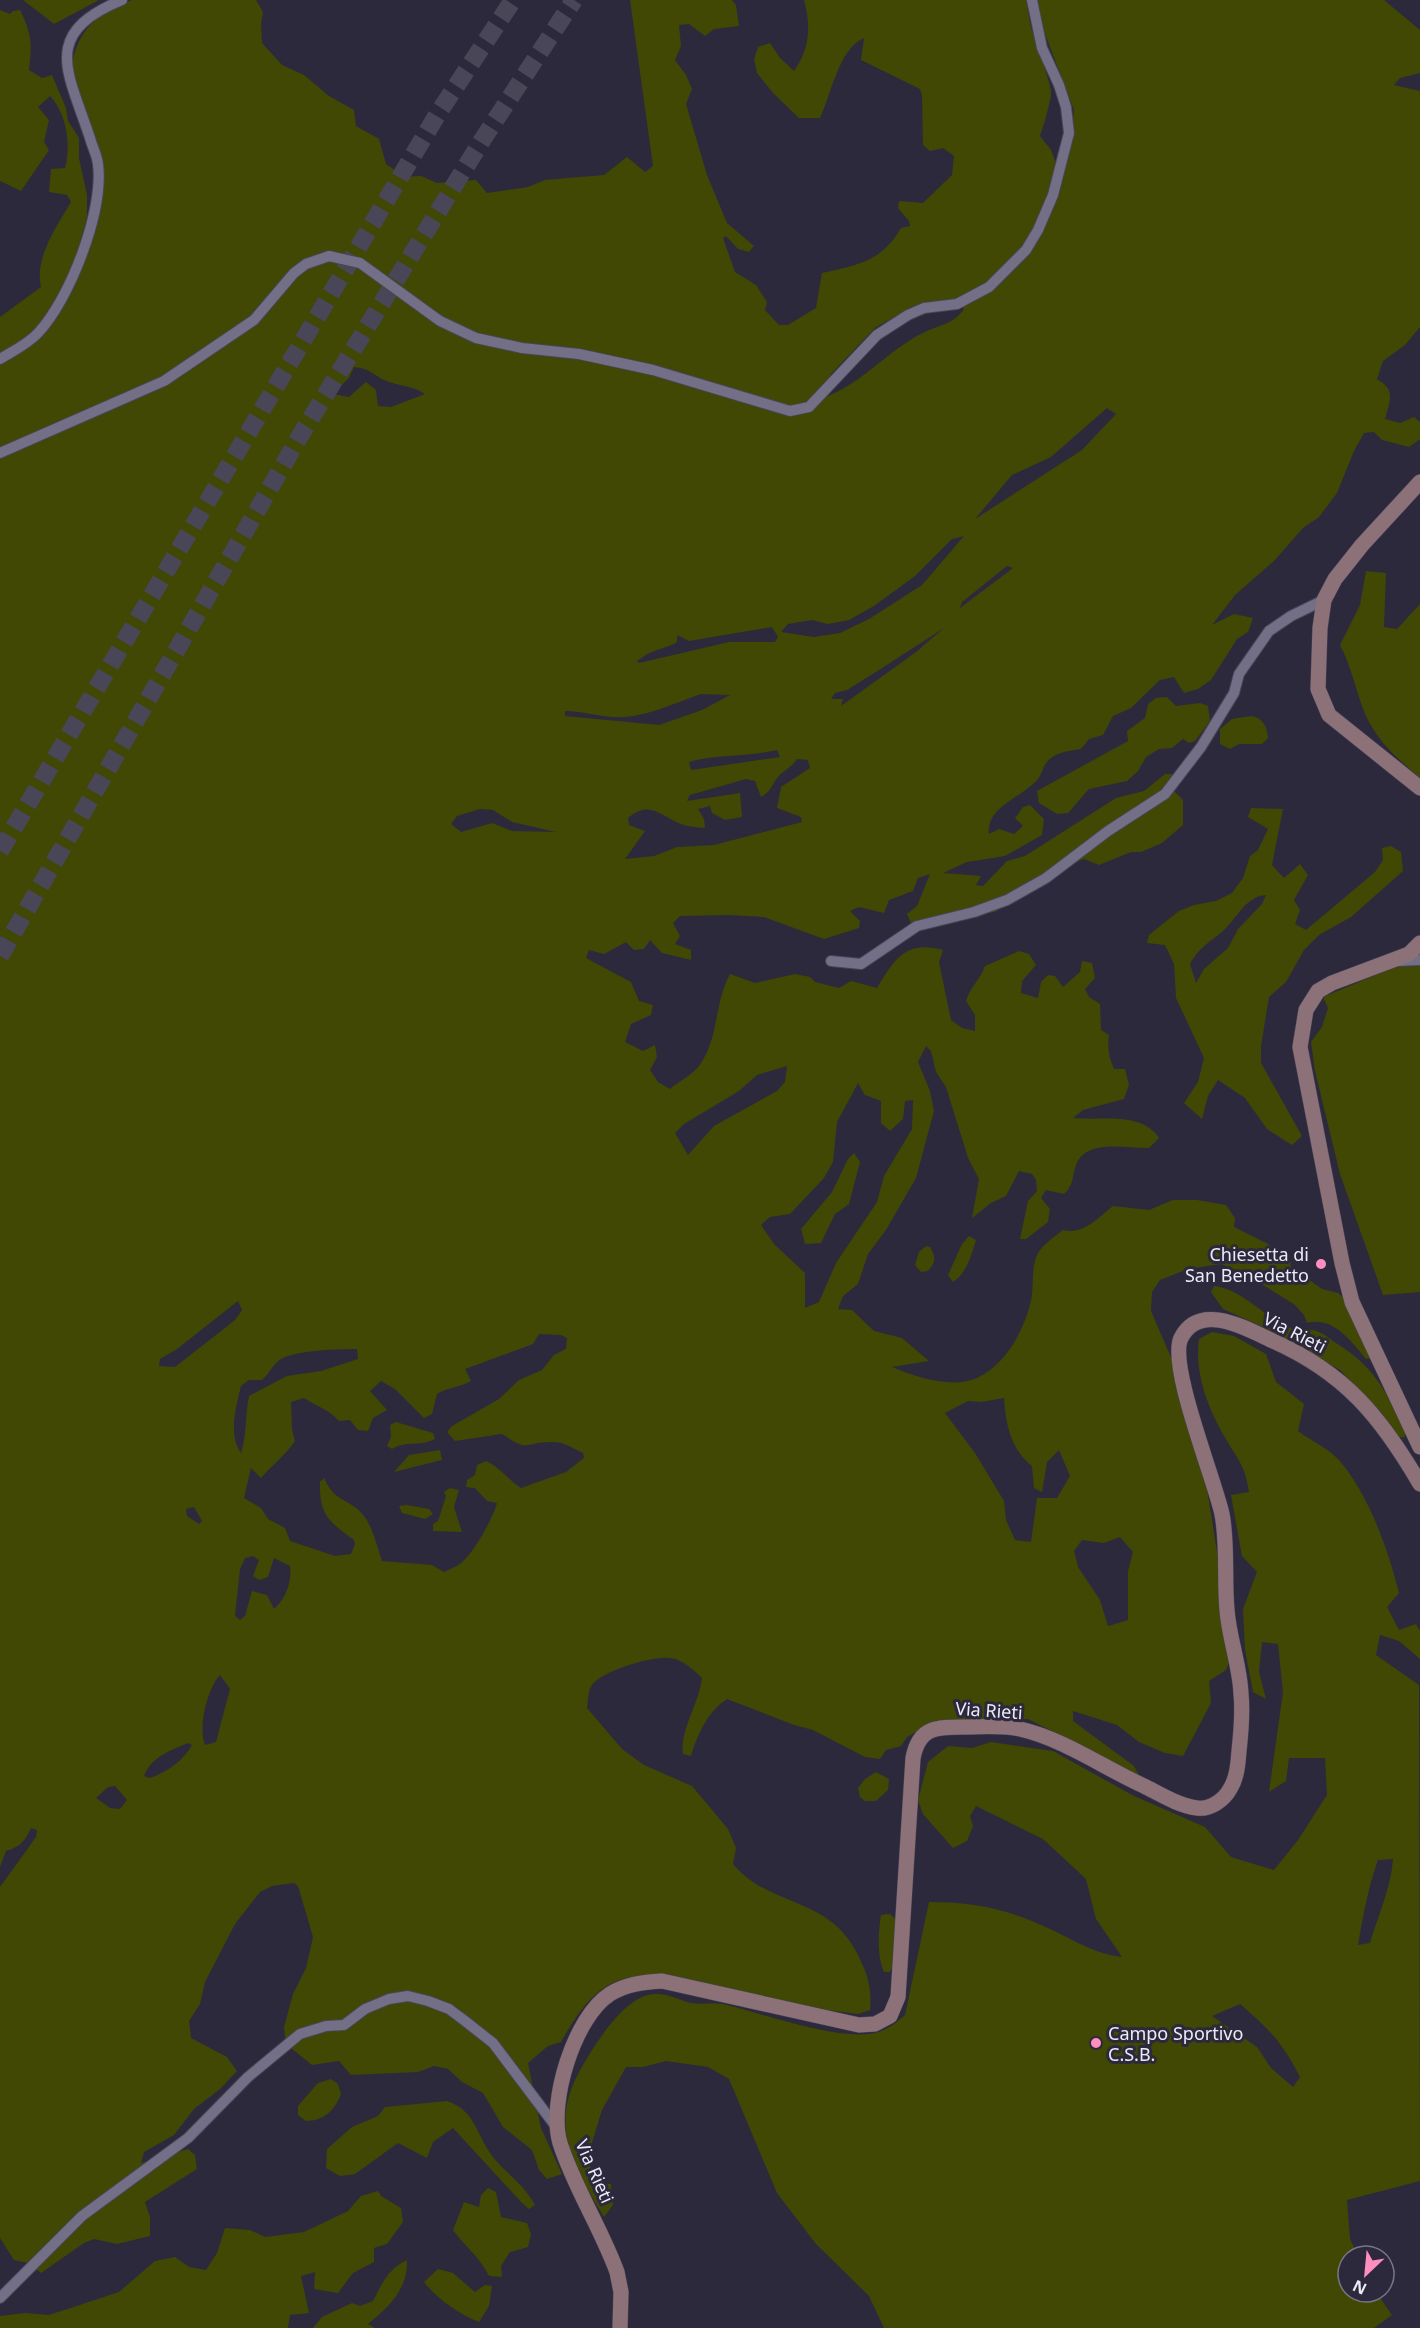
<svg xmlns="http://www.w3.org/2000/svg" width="1420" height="2328" viewBox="0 0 1420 2328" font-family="'Noto Sans',sans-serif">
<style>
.green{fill:#404804;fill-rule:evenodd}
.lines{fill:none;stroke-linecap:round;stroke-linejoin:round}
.highway-tunnel{stroke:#494658;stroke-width:18;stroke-dasharray:18 9;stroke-linecap:butt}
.street-casing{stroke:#484556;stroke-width:12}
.secondary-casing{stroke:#484556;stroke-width:16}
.street{stroke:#726f86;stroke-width:10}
.secondary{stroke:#8c7178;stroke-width:15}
.poi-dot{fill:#fe8ebd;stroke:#2c293c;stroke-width:2}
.labels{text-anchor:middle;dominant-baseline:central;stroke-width:6;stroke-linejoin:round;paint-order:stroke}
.poi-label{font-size:18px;fill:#ebeaf7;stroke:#2c293c;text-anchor:end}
.street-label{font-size:18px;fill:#ebeaf7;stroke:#2c293c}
</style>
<rect width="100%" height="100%" fill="#2c293c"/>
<path class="green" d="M23,0H99L54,24Z
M132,0H256L263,12L261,24L262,43L282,65L304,75L329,96L354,110L356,126L379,139L386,164L405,177L421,176L437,183L476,180L487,193L528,187L545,180L604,175L627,157L645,172L653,166L630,0H732L736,5L739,26L714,29L705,36L689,24L679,25L681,46L675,60L686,75L692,89L686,104L707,175L727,223L754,246L749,252L738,249L726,236L723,238L735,272L756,285L767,302L765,310L779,325H788L816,308L822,273C858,265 881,262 901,228L910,226L909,221L898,208L899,201L923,203L952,175L954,156L943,148L930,151L923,145L922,95L920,89L861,60L864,38C838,50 832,93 820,118H799L773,93L757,73L754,59L758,47L770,43L780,58L794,71C810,49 811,25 804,0H1027C1028,33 1045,60 1051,91C1052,98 1043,128 1040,136L1051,150L1057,166L1067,163L1074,110L1042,26L1038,0H1384L1420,30V73L1400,78L1394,85L1420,91V327L1405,345L1383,361L1377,379C1396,390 1390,400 1385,419L1400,423L1414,417L1420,422V439L1409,447L1382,440L1374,432L1364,433L1354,451L1337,493L1319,517L1303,528L1274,561L1235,595L1212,625L1234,614L1253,618L1248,632L1237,639L1211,680L1198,689L1184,693L1174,677L1160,680L1131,708L1113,716L1103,735L1089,739L1081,749C1069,751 1055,752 1047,762C1043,766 1042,774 1038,779C1022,798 986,806 989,834L999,829L1014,834L1023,826L1015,818L1023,807L1030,805L1044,819L1042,835L1005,856L967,862L943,873L981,876L976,885L983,886L1007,861L1025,856L1116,798L1144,791L1165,774H1172V789L1183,800V825L1162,843L1141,852H1131L1099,865L1084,859L1058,869L995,912L939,921L928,926L911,923L907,914L917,906L930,874L918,878L913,891L889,900L884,913L859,907L850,911L860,921L859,928L824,939L764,917L730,915L680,916L673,923L680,936L675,944L691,950V960L662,953L650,940L644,949L634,950L626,942L604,954L589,950L586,958L631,982L639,1001L653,1005L651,1015L631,1024L625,1042L643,1051L655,1045L657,1057L650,1070L658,1082L670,1089C678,1082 692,1075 699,1066C719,1039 714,1003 730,974L755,983L795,974L810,977L815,982L839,988L851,981L877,988C895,958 906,940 943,950L939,962L951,1020L962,1028L975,1031V1015L966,1001C970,987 980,980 985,966L1019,951L1029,954L1036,965L1022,981L1021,993L1038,998L1041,982L1048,975L1055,976L1063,987L1080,972L1082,961L1092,963L1095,978L1085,989L1089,997L1100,1004L1101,1030L1109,1035C1107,1048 1109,1057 1114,1069H1125L1129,1085L1124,1099L1083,1110L1073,1118C1100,1121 1142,1111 1159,1138L1149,1148C1127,1149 1087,1138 1076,1165C1072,1177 1074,1185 1064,1194L1046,1190L1041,1198L1050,1209L1048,1222L1026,1239H1020L1028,1201L1037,1191L1036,1180L1032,1174L1019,1171L1006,1196L991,1203L972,1218L979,1179L968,1158L946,1087L936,1072L931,1051L926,1046L918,1062L930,1091L934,1111L916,1178L886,1230L868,1254L858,1284L843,1296L838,1309L852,1310L874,1331L902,1338L929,1361L892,1367C916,1377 952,1389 977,1378C1006,1365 1024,1330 1031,1301C1034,1287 1031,1268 1037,1255C1042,1245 1054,1237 1063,1230C1083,1235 1098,1218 1113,1206L1149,1210L1173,1200H1197L1226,1205L1235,1218L1234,1227L1268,1244L1290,1260L1291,1267L1322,1289L1338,1293L1348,1301L1371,1358L1366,1359C1351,1341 1333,1316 1307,1323L1304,1315L1295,1305L1244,1273L1221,1264L1188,1269L1160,1280L1152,1292L1151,1311L1173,1362L1203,1463L1233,1654L1226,1670L1209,1681L1211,1703L1183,1756L1165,1753L1139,1742L1117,1725L1073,1711V1721L1134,1766L1139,1775L1028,1719L953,1722L937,1720L907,1737L901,1746L886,1750L880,1759L865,1757L813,1730L794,1725L727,1699C708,1711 697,1735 691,1756L683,1754C680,1729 699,1704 702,1678C694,1670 682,1659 670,1658C654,1655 601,1671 592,1685C588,1690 588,1701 587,1708L622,1749L644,1765L692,1786L728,1829L736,1848L733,1864C771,1909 830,1895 859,1957C868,1975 872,1990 870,2010L858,2014L819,2009L662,1976C607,1971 586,1998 561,2042L548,2046L528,2063L541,2128L562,2174L547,2179L539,2170L532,2150L503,2127L483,2093L462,2082L448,2069L434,2066L418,2072L351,2075L339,2061L312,2065L286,2044L284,2027L293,1994L306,1968L313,1937L298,1886L294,1883L272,1886L260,1892L235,1924L205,1982L200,2004L189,2021L191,2038L227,2057L237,2071L220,2089L194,2109L174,2135L144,2152L141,2163L188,2149L195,2155L197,2169L145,2202L150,2217V2236L117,2244L94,2239L84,2243L41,2273L28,2263L14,2260L0,2238V1887L36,1837L37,1830L31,1828C25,1841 20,1847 6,1851L0,1867V317L41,287C34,258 57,226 71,202L67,195L49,192L51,169L65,168C71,145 67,114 50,96L38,107L49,120L44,142L49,150L21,191L0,181V10L10,14L13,11L20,10C32,34 32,44 29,70L42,78L52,75L66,108L68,121L79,138V158L87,195V217L72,272L79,271L100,214L102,193L72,62C81,26 98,14 132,0ZM957,300L964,309C951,326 943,323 925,332C889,349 865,381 828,396L827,387L831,374L875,328L913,306ZM354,367C371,369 370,373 384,380C397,386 412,385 425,394L391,407L378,406L376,390L366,382L349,397L332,394L349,378ZM1107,408L1116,414L1082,450L975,519L1012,475L1051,457ZM964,536L922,585L869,619L840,633L814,637L781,632L788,624L812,620L828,624L849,620L874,606L915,576L952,539ZM1007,566L1013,568L960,608L962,602ZM772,627L778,637L775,642H729L639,663L637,661L649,653L674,644L677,642V635L689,641ZM944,628L916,652L841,706L843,699H831L835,693L847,690L879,670ZM701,694L730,695L702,710L659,725L565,716V711C586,711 605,719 625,717C651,715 677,702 701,694ZM777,750L780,757L691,770L689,762C715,754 748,757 777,750ZM797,759L808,760L810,768L781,787L777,808L801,817L802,822L714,845L677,847L654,856L625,859L645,831L629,825L628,818C650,800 659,815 681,824C688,827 697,827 705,828L704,819L698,809L710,806L712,813L725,820L742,817L740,793L687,801L690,795L746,779L755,781L761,797C772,791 771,785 778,777C784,770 791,768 797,759ZM480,809L493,810L512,822L556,832L512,831L492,823L461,832L451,824L457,816ZM787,1066L785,1082L777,1091L714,1126L688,1155L675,1133L684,1124L739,1091L757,1075ZM858,1083L865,1095L881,1101V1123L890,1131L903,1119L905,1101L913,1100L912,1129L884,1176L877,1202L836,1263L819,1302L805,1308V1273L774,1244L761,1225L770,1217L790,1214L824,1178L833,1162L837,1122ZM238,1301L242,1310L235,1320L175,1367L159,1366L160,1359L177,1349ZM539,1334L561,1335L567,1338L566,1349L554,1355L542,1370L519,1380L499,1399L452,1426L447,1432L455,1441L502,1434C530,1453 524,1442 551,1442C562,1441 573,1448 583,1453L584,1458L566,1472L521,1488C508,1480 500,1467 486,1461L477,1465L475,1475L467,1480L466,1487L475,1488L487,1501L497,1503C493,1518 474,1553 461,1563C456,1567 450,1569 444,1572L432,1565L382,1561C377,1546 373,1528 364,1516C351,1498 335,1504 324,1478L320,1482C319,1514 329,1522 354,1540L355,1544L351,1554L335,1556L290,1541L285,1528L268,1519L261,1508L244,1498L251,1468L261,1478C272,1465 285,1456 295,1441L292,1430L291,1402L304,1398C316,1406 330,1410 339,1421L350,1420L358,1430L368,1431L373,1418L387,1410L370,1391L381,1381L395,1389L424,1418L432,1414L437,1394C448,1387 459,1388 471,1381L465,1369L533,1344ZM357,1349L358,1359L321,1371L287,1376L249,1396C245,1415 247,1434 241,1453C228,1435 236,1406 241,1386L249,1380H262C269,1374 274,1363 281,1359C297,1350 338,1349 357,1349ZM1004,1398C1006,1425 1010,1448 1032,1466L1034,1488L1042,1492L1047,1462L1059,1450L1070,1476L1057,1498H1037L1031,1542L1015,1540L1006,1520L1004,1501L975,1453L945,1413L968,1401L981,1402ZM194,1507L202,1521L199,1524L187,1516L186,1509ZM1120,1537L1133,1552L1128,1571V1620L1108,1626L1100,1600L1078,1567L1074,1551L1082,1540L1104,1543ZM253,1556L259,1560L253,1576L259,1580L268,1577L274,1558L290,1566C292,1581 286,1599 274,1609L267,1595L252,1591L245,1616L240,1620L235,1616L240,1569L245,1558ZM220,1675L230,1689L216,1742L205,1745C198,1727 207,1689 220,1675ZM188,1743L192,1745C183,1761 167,1772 150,1778L144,1776C151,1757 171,1750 188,1743ZM115,1786L127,1800L120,1809L110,1808L96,1798L108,1787Z
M1366,571L1386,573L1384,627L1397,629L1420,604V778C1402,762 1384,748 1372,727C1358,705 1354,671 1340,645L1360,605Z
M1167,697L1176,706L1200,703L1208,706L1210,721L1195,741L1189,743L1183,739L1172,748L1159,749L1146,757L1138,771L1127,781L1089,789L1068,813L1057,814L1039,803L1037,791L1128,741L1127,731L1145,718L1148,704L1156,698Z
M1251,716C1263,718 1267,726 1268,738L1262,744H1239L1230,749L1220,744V729L1232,719Z
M1251,808L1283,809L1272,865L1284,878L1300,864L1308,875L1294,900L1300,910L1295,924L1306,930L1375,872L1383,860L1382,848L1391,846L1401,852L1403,871L1351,917L1319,935L1304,950L1286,982L1269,997L1261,1046V1063L1302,1136L1292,1145L1267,1129L1245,1098L1218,1080L1208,1096L1202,1119L1184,1103L1198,1082L1204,1058L1176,998L1174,964L1165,945L1147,943L1149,935L1179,911L1194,905L1216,901L1232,893L1243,878L1250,856L1258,850L1268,829L1248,817ZM1266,895L1262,904L1238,929L1228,948L1204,969L1196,983L1190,964C1198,948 1210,942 1223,931C1237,918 1246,896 1266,895Z
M1420,966V1292L1383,1295L1340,1174L1315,1071L1311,1042L1322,1027L1328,1008L1323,997L1395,967Z
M854,1153L860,1162L849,1204L835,1214L821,1243L805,1244L801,1229L832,1192L848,1159Z
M969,1236L976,1240C971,1256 967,1273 953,1282L948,1275L962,1244Z
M926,1246L930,1247C936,1257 936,1262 928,1271L921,1272L915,1265L919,1252Z
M1214,1286C1241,1290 1258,1310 1281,1324C1297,1333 1306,1327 1317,1331C1323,1333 1330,1339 1336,1343C1376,1368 1386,1392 1406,1432L1404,1438L1397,1436L1382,1413L1340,1370L1263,1327L1223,1309L1211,1292Z
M1212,1332L1234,1336L1266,1354L1276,1382L1304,1404L1298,1431C1310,1440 1329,1449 1339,1460C1369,1495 1388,1549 1399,1593L1387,1607L1399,1630L1416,1624L1420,1631V1659L1399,1641L1380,1635L1376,1655L1419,1685L1420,2181L1347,2200L1350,2239L1358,2256H1348V2292H1376L1392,2315L1374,2328H884L869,2296L816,2244L777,2193L729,2079L708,2067L666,2061L643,2067H626L602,2110L587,2159L598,2183L611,2184L613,2205L604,2217C572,2163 547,2125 583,2065C596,2043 626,1994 655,1994C667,1993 680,2000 691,2003C703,2005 715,2002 727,2005C764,2014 839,2041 875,2033C887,2030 896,2023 905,2015L929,1902C976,1902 1007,1909 1050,1929C1074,1940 1095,1954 1122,1957L1096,1919L1086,1879L1043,1839L976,1806L970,1816L973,1826L967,1841L953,1848L923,1814L918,1800L928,1762L948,1746L972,1748L991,1742L1053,1751L1134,1796L1205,1827L1231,1857L1274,1870L1298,1840L1327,1795L1325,1758H1289L1286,1781L1269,1792L1283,1692L1278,1644L1262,1642L1259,1672L1266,1699L1253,1692L1245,1650L1243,1609L1257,1572L1242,1556L1231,1495L1249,1492C1245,1466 1240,1463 1227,1441C1209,1411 1194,1374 1199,1339ZM1393,1859C1391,1888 1378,1915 1370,1943L1358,1945C1363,1916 1368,1888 1378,1860ZM1240,2004C1270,2030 1282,2042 1300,2077L1293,2087L1271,2068L1257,2047L1212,2016Z
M396,1422L433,1433L435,1439C421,1447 406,1440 392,1449L387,1446L391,1437L390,1425Z
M440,1450L442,1460L394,1472L409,1455Z
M450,1488L459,1490L454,1507L462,1532L433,1531V1524L438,1521L446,1496L444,1492Z
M407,1505L429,1509L433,1514L425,1519L402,1513L399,1506Z
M876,1772L889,1779L888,1790L876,1801H865L860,1797L858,1788L865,1779Z
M890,1914L898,1921L894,1963L890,1972H884C877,1955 878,1934 881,1915Z
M331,2079L338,2084L341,2094C335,2110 324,2121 306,2121L298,2115V2106L318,2083Z
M447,2101C474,2110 476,2132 490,2153C503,2172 523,2182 535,2205L529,2209L522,2203L453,2128L433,2142L427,2158L398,2143L355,2174L340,2176L326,2168L327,2149L352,2127L378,2116L385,2107Z
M488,2188L496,2192L501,2217L527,2223L531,2234L528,2247L510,2252L501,2266L502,2277L489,2276C480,2257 465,2247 453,2230L464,2202L479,2207L481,2195Z
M378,2191L381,2196L401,2208L403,2222L387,2244L374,2248V2262L353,2273L338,2293L314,2289L315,2272L301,2276L309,2313L290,2315L288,2328H0V2316L25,2313L49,2315L119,2292L155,2261L175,2257L189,2267L206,2270L217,2253L225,2228L250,2230L265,2237L304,2232L348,2211L361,2196Z
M407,2260C408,2289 389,2307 368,2324L375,2328H313L322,2317L352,2303L360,2306L373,2301C382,2283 389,2268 407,2260Z
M438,2269L453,2273L475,2292L485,2285L492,2286L489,2306L479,2322C460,2315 436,2298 424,2282Z"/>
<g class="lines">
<path class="highway-tunnel" d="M0,851L437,115L513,0
M0,956L300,436L481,142L574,0"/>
<g class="street-casing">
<path id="street" d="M0,359C13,351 28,344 38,333C70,299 104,211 98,164C97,155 92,146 90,138C68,71 40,34 122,0
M0,453L164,381L254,320L294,273L306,264L329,256L360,263L440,321L476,338L522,348L579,354L653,370L790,411L809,407L877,335L908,315L924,308L957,304L989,287L1026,250L1038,230L1053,195L1069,133L1066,107L1059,85L1042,48L1032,0
M831,961L861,964L917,926L974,912L1007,900L1046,878L1108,831L1165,794L1201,747L1234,693L1239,674L1269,631L1291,616L1324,600
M1399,961L1420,960
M0,2298L82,2216L188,2138L248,2077L300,2034L326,2026L344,2025L365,2009L389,1999L408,1996L428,2001L449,2009L465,2021L493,2043L557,2128"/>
</g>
<g class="secondary-casing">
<path id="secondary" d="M1420,482L1362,545L1335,579L1324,600L1320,628L1318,689L1329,715L1420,788
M1420,943L1409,954L1332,983L1318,991L1306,1010L1300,1047L1342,1263L1352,1302L1420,1447
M620,2328L621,2292L617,2272C601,2228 574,2187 560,2143C548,2103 574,2017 610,1994C626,1984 644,1982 662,1981L859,2025L875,2024L890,2016L898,1997L913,1758C919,1727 936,1727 964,1727C982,1727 1003,1725 1020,1729C1064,1739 1104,1768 1144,1786C1160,1794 1179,1806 1197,1808C1210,1810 1224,1800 1230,1789C1237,1778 1238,1764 1239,1751C1241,1733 1243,1713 1241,1694C1240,1666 1229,1638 1227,1610C1224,1578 1228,1546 1222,1514C1214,1478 1168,1365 1181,1338C1200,1301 1247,1329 1273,1341C1345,1373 1381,1417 1420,1484"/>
</g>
<use href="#street" class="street"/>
<use href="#secondary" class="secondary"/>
</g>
<g class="poi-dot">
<circle cx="1321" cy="1264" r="6"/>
<circle cx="1096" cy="2043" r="6"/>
</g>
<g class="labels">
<g class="poi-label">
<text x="1309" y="1254">Chiesetta di<tspan x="1309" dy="21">San Benedetto</tspan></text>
<text x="1108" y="2033" text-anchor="start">Campo Sportivo<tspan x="1108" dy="21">C.S.B.</tspan></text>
</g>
<g class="street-label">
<text transform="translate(1295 1332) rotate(27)">Via Rieti</text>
<text transform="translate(989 1710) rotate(4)">Via Rieti</text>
<text transform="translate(595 2171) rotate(66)">Via Rieti</text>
</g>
</g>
<g transform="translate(1366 2274) rotate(206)"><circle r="28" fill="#2c293c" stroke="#787687" stroke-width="1.5"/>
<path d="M0-4.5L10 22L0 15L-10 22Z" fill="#fe8ebd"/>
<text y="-9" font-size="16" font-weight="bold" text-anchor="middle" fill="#ebeaf7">N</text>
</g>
</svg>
